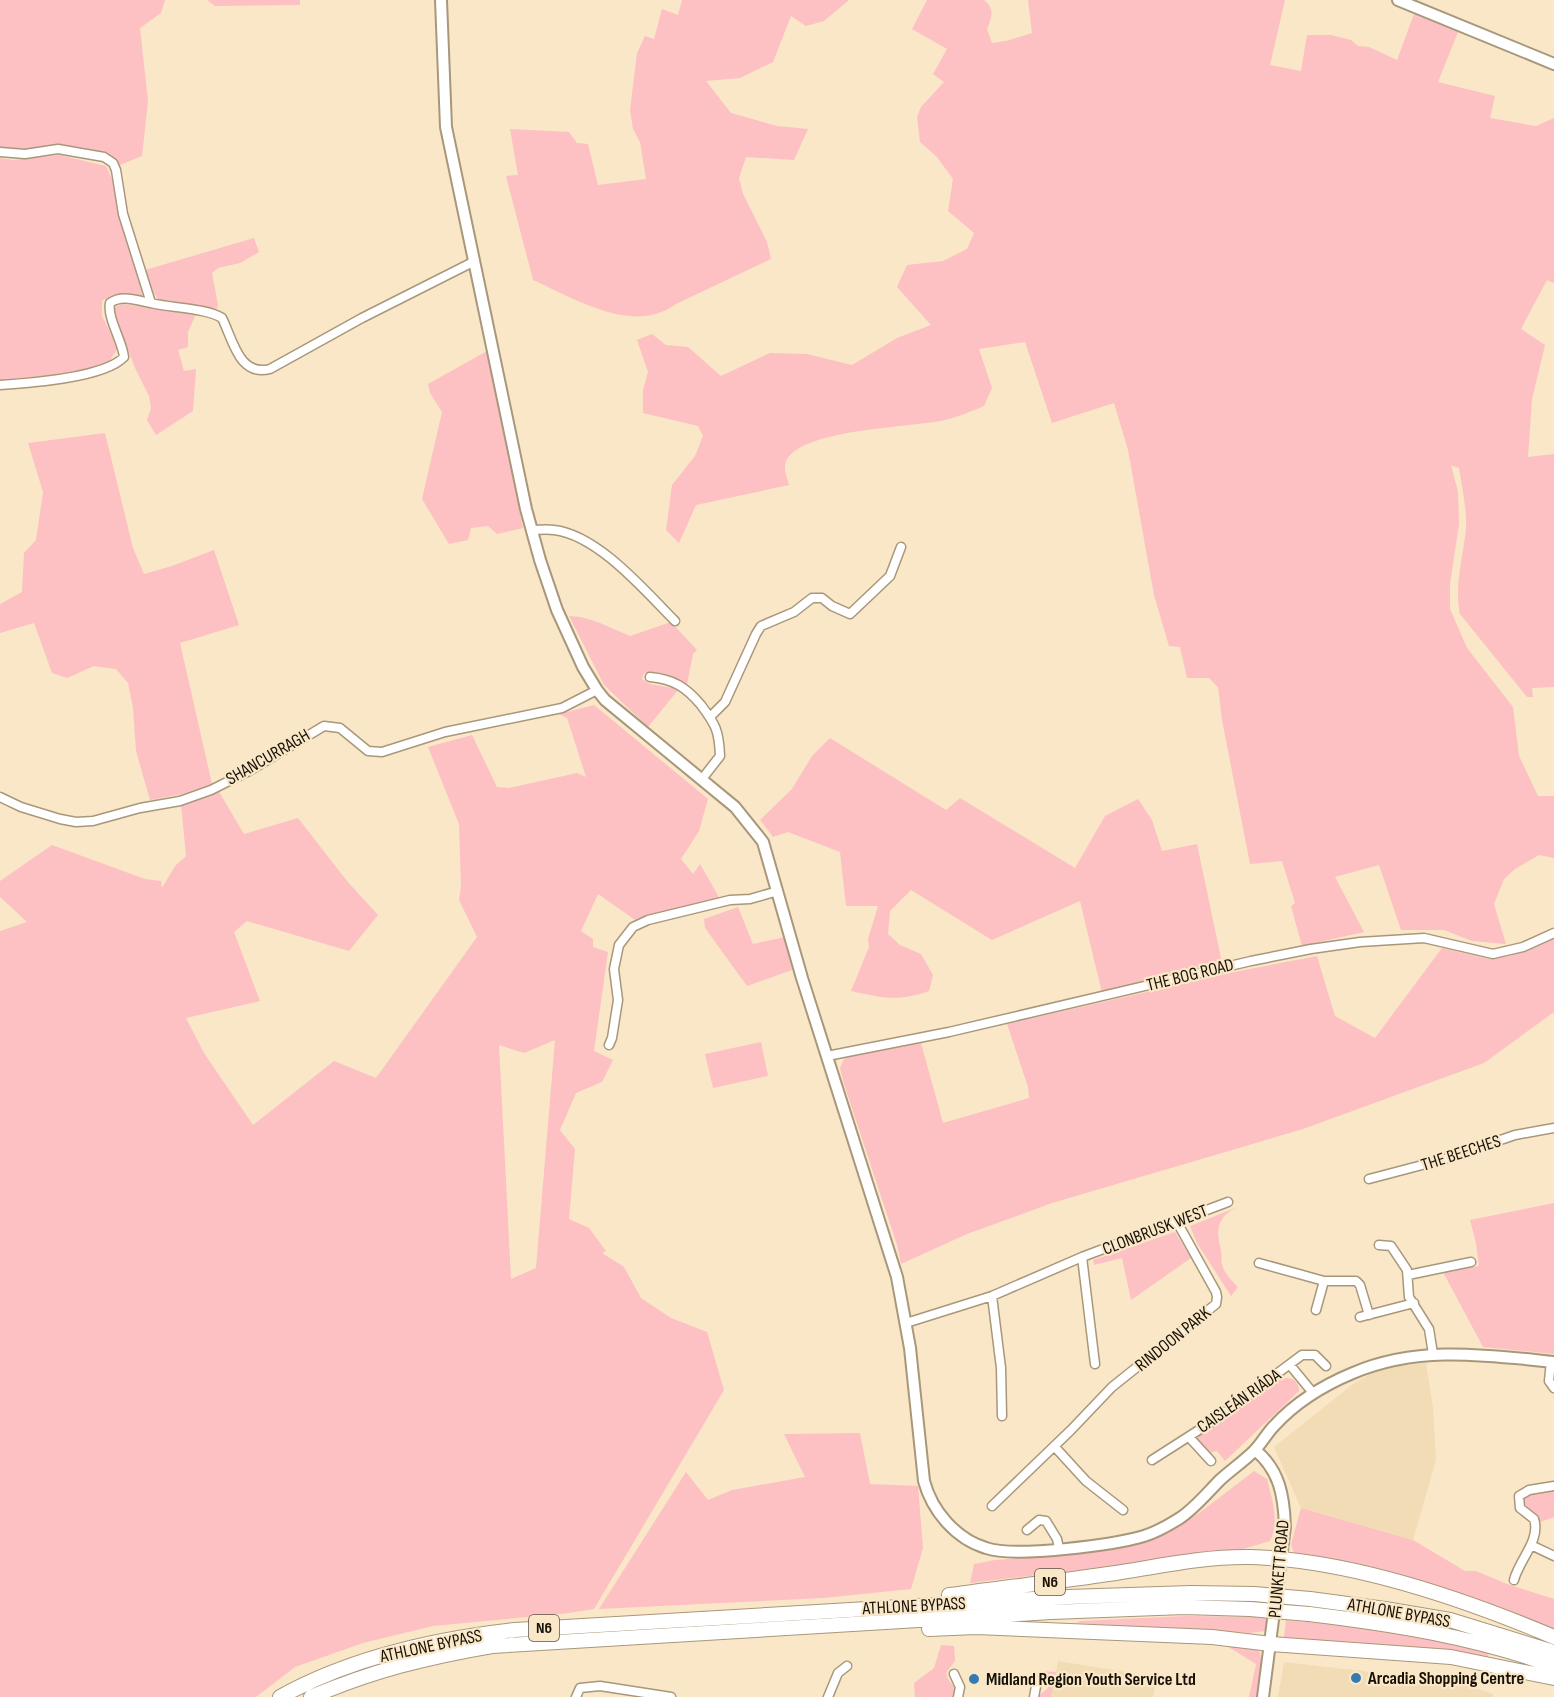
<svg xmlns="http://www.w3.org/2000/svg" width="1554" height="1697" viewBox="0 0 1554 1697" font-family="'Sofia Sans Condensed',sans-serif">
<style>
.built{fill:#f2dcb6}
.green{fill:#fdc0c3;fill-rule:evenodd}
.lines{fill:none;stroke-linecap:round;stroke-linejoin:round}
.minor-casing{stroke:#a8977a;stroke-width:11}
.tertiary-casing{stroke:#a8977a;stroke-width:14}
.trunk-casing{stroke:#a8977a;stroke-width:16}
.minor{stroke:#fff;stroke-width:8}
.tertiary{stroke:#fff;stroke-width:10}
.trunk{stroke:#fff;stroke-width:14}
.trunk-bridge-casing{stroke:#a8977a;stroke-width:16;stroke-linecap:butt}
.trunk-bridge{stroke:#fff;stroke-width:14}
.poi-dot{fill:#367ab0;stroke:#f9e7c8;stroke-width:2}
.labels{text-anchor:middle;dominant-baseline:central;stroke-width:4.5;stroke-linejoin:round;paint-order:stroke}
.shield{fill:#f9e7c8;stroke:#5b5140;stroke-width:1.5}
.shield-label{font-size:16px;font-weight:bold;fill:#171106}
.street-label{font-size:18px;fill:#171106;stroke:#f9e7c8}
.poi-label{font-size:18px;font-weight:bold;fill:#171106;stroke:#f9e7c8;text-anchor:start}
</style>
<rect width="100%" height="100%" fill="#f9e7c8"/>
<path class="built" d="M1426,1363L1433,1408L1436,1460L1413,1540L1301,1508L1274,1447L1353,1384L1381,1368Z
M1058,1661L1157,1677L1153,1697H1051Z
M1284,1662L1457,1682L1493,1694V1697H1278Z"/>
<path class="green" d="M0,0H165L161,13L140,28L148,101L142,156L120,165L111,155L80,147L60,146L20,152L0,149Z
M207,0H300V5L215,6Z
M682,0H849L824,21L806,26L791,16L773,62L740,78L706,81L731,113L777,126L808,129L794,160L746,157L739,178L743,194L767,242L771,259L676,304C633,336 574,298 533,280L506,176L518,175L510,129L569,132L577,143L588,144L598,185L646,179L640,142L633,129L630,110L637,53L645,36L654,39L662,9L678,15Z
M927,0H984C995,9 992,17 987,29L992,43L1006,41L1032,33L1028,0H1285L1270,65L1301,71L1307,35H1331L1351,40L1358,46L1369,47L1397,60L1414,14L1458,32L1438,82L1495,96L1490,118L1536,126L1554,118V283L1547,280L1521,329L1545,345L1532,399L1528,457L1554,454V687L1532,688L1533,697H1527L1460,614C1454,587 1463,557 1466,529C1467,509 1462,487 1459,468L1451,465L1458,492L1459,524L1450,584V609L1467,648L1513,707L1519,756L1538,796H1554V858L1539,855L1515,869L1504,879L1494,904L1506,944L1472,941L1444,930H1401L1379,865L1335,877L1364,932L1302,946L1291,906L1295,903L1282,861L1250,864L1222,720L1218,687L1209,678H1187L1180,647L1169,646L1154,595L1128,450L1114,403L1052,423L1025,342L979,349L992,388L984,406C972,411 958,417 945,420C909,428 808,428 787,459C782,468 787,476 789,485L696,505L679,543L666,530L672,485L695,456L703,436L698,426L643,413V390L648,372L637,340L652,334L666,345L688,347L721,376L770,353L807,354L852,365L897,338L931,325L897,287L907,265L943,261L967,249L974,233L948,211L953,179L937,157L920,142L917,117L921,107L944,82L933,74L947,49L912,29Z
M59,155L106,166L113,182L143,298C128,295 115,292 102,301V316L118,348L108,363L79,371L0,381V158L13,160Z
M254,238L259,252L240,263L218,268L212,273L218,305L216,311L160,302L151,289L145,270Z
M123,304L196,314L188,332V347L178,350L184,371L196,369L193,411L156,435L147,420L151,408L149,396L135,368L115,315V307Z
M487,351L523,528L497,534L488,526L471,528L468,540L449,544L422,499L442,412L430,393L428,384Z
M105,433L133,548L144,574L172,566L214,550L239,625L180,643L212,784L182,794L150,800L136,751L133,708L128,683L116,669L94,666L67,678L52,673L34,623L0,633V604L22,592L24,553L36,540L43,492L28,443Z
M569,616C590,616 610,628 630,636L671,622L697,650L693,654L687,684L666,674L644,673L642,679L650,684L679,689L648,727L604,685Z
M594,705L708,799L699,831L681,859L693,874L700,864L720,899L638,922L598,894L581,931L593,939V947L608,952L594,1051L613,1060L602,1082L576,1093L560,1130L575,1149L569,1219L589,1228L606,1251L602,1253L624,1267L641,1298L671,1318L707,1332L724,1390L594,1609L569,1613L433,1626L363,1643L295,1667L256,1697H0V931L27,922L0,897V881L52,845L145,879L161,881L162,888L175,866L186,856L181,804L218,790L244,834L298,818L347,881L378,915L349,951L247,921L234,932L260,1001L186,1018L204,1053L253,1125L334,1061L376,1078L477,937L459,900L461,887L459,824L428,747L472,735L497,787L509,788L577,773L586,777L567,718L559,714ZM555,1040L536,1268L511,1279L499,1045L524,1053Z
M830,738L946,810L960,798L1075,868L1105,816L1138,799L1152,820L1162,851L1197,844L1222,963L1102,993L1080,901L992,940L911,890L890,911L888,934L900,945L921,954L933,975L929,991C897,1002 883,998 851,991L869,947L868,939L878,906H846L840,852L788,832L773,837L760,820L792,789L812,756Z
M738,907L753,944L785,937L792,970L747,986L705,928L704,919Z
M1554,938V1012L1484,1063L1303,1129L1052,1203L967,1234L901,1264L897,1245L844,1084L840,1068L845,1057L921,1043L943,1123L1029,1098L1028,1087L1007,1024L1234,972L1317,956L1335,1016L1375,1038L1442,948L1489,959L1510,956Z
M761,1042L768,1076L713,1088L705,1054Z
M1554,1203V1354L1483,1347L1443,1272L1479,1266L1476,1243L1470,1220Z
M1238,1207C1216,1217 1216,1230 1221,1250C1222,1255 1221,1260 1222,1264C1223,1272 1233,1282 1238,1287L1231,1296L1197,1243L1190,1226Z
M1175,1232L1191,1258L1131,1300L1122,1258L1094,1265L1093,1260Z
M1286,1378C1294,1378 1299,1383 1299,1391L1225,1461L1217,1451L1208,1453L1196,1441L1201,1433L1281,1379L1282,1380Z
M860,1433L870,1484L918,1486L923,1548L911,1589L823,1598L599,1609L686,1472L708,1500L732,1490L805,1477L784,1434Z
M1254,1471L1267,1479C1272,1500 1280,1521 1270,1541L1233,1552L970,1583L974,1564L995,1560L1088,1553L1148,1542L1198,1514Z
M1554,1490V1517L1540,1522L1538,1517L1524,1504V1497L1528,1494Z
M1301,1508L1413,1540L1465,1571H1476L1507,1584L1554,1599V1630L1476,1598L1373,1570L1294,1553L1291,1544Z
M1186,1616L1267,1617L1268,1621L1265,1631L1250,1633L1077,1623L1080,1621Z
M1286,1620L1352,1626L1409,1635L1489,1653L1488,1657L1284,1637Z
M1222,1643L1255,1647L1260,1652L1262,1669L1257,1697H1249L1256,1664Z
M941,1645L954,1646L955,1661L946,1673L948,1679L955,1688V1697H915L914,1683L934,1668Z
M1039,1671L1056,1672L1051,1697H1038C1044,1689 1052,1690 1049,1677L1044,1673H1039Z"/>
<g class="lines">
<g class="minor-casing">
<path id="minor" d="M0,152L25,154L58,149L104,157L113,163L116,170L123,214L151,303C171,308 206,308 222,318C233,340 239,377 270,369L362,318L473,262
M0,385C30,383 104,378 124,357C122,340 107,318 110,303C122,294 138,301 151,303
M531,530C538,530 547,529 554,530C598,535 645,591 675,621
M650,677C673,679 686,687 701,705C716,725 719,731 720,756L702,779
M711,716L725,702L756,634L761,626L794,612L812,598H822L832,606L850,614L890,576L901,547
M0,797L21,807L60,819L76,822L93,821L140,808L180,801L211,790L249,771L324,726L340,728L368,751L382,752L445,732L562,708L597,690
M609,1045L612,1038L618,1000L614,969L619,945L633,927L648,920L730,900L750,899L778,891
M827,1056L949,1032L1251,961L1311,949L1360,942L1424,938L1493,954L1523,947L1554,933
M1369,1179L1445,1159L1515,1135L1554,1128
M1379,1245L1391,1246L1407,1270L1409,1297L1429,1329L1433,1354
M1082,1257L1095,1364
M1259,1263L1324,1281H1356L1360,1285L1369,1315
M1408,1275L1471,1262
M992,1296L1001,1368L1002,1416
M1316,1310L1324,1281
M1360,1317L1414,1303
M906,1323L992,1296L1082,1257L1228,1202
M1551,1361L1549,1381L1554,1388
M1290,1365L1313,1393
M1189,1437L1211,1461
M1054,1446L1086,1481L1123,1510
M1152,1460L1216,1419L1302,1355H1315L1326,1366
M992,1506L1071,1430L1112,1387L1216,1304L1217,1297L1216,1292L1177,1222
M1027,1530L1039,1520L1046,1521L1057,1539L1059,1548
M1531,1545L1554,1556
M1514,1580C1519,1560 1541,1540 1534,1519L1520,1508L1519,1496L1529,1490L1554,1486
M954,1674L960,1687L958,1697
M576,1697L580,1688L600,1686L671,1697
M828,1697L838,1673L847,1666
M1034,1697L1037,1681"/>
</g>
<g class="tertiary-casing">
<path id="tertiary" d="M441,0L446,127L526,509L540,560L557,610L583,667L597,690L605,700L735,807L763,842L802,978L897,1277L910,1348L924,1481C932,1511 956,1539 986,1548C1015,1558 1113,1545 1144,1536C1157,1532 1169,1525 1180,1518C1195,1508 1207,1493 1220,1480C1231,1470 1244,1461 1254,1451C1262,1443 1267,1433 1274,1426C1295,1403 1324,1385 1353,1373C1418,1345 1486,1355 1554,1362
M1398,0L1554,64
M1255,1450C1280,1470 1284,1497 1285,1527L1263,1697"/>
</g>
<g class="trunk-casing">
<path id="trunk" d="M949,1595C1004,1588 1060,1581 1116,1573C1160,1566 1206,1556 1251,1557C1350,1560 1464,1599 1554,1637
M1310,1599L1385,1609L1450,1620L1554,1652
M1309,1614C1392,1624 1475,1637 1554,1666
M929,1629L976,1627L1212,1637L1271,1644L1451,1657L1554,1678
M280,1697C352,1657 434,1639 515,1630L1068,1597L1191,1593L1254,1594
M311,1697C372,1671 427,1657 492,1646L1051,1612L1184,1607L1250,1609"/>
</g>
<use href="#minor" class="minor"/>
<use href="#tertiary" class="tertiary"/>
<use href="#trunk" class="trunk"/>
<g class="trunk-bridge-casing">
<path id="trunk-bridge" d="M1254,1594L1310,1599
M1250,1609L1309,1614"/>
</g>
<use href="#trunk-bridge" class="trunk-bridge"/>
</g>
<g class="poi-dot">
<circle cx="1356" cy="1678" r="6"/>
<circle cx="974" cy="1679" r="6"/>
</g>
<g class="labels">
<g class="shield">
<rect x="1035" y="1569" width="30" height="26" rx="4.5"/>
<rect x="529" y="1615" width="30" height="26" rx="4.5"/>
</g>
<g class="shield-label">
<text x="1050" y="1582">N6</text>
<text x="544" y="1628">N6</text>
</g>
<g class="street-label">
<text transform="translate(268 757) rotate(-30)">SHANCURRAGH</text>
<text transform="translate(1190 975) rotate(-14)">THE BOG ROAD</text>
<text transform="translate(1461 1153) rotate(-18)">THE BEECHES</text>
<text transform="translate(1155 1230) rotate(-21)">CLONBRUSK WEST</text>
<text transform="translate(1173 1339) rotate(-39)">RINDOON PARK</text>
<text transform="translate(1239 1401) rotate(-35)">CAISLEÁN RIÁDA</text>
<text transform="translate(1279 1569) rotate(-85)">PLUNKETT ROAD</text>
<text transform="translate(914 1606) rotate(-3)">ATHLONE BYPASS</text>
<text transform="translate(1399 1613) rotate(10)">ATHLONE BYPASS</text>
<text transform="translate(431 1646) rotate(-12)">ATHLONE BYPASS</text>
</g>
<g class="poi-label">
<text x="1368" y="1678">Arcadia Shopping Centre</text>
<text x="986" y="1679">Midland Region Youth Service Ltd</text>
</g>
</g>
</svg>
